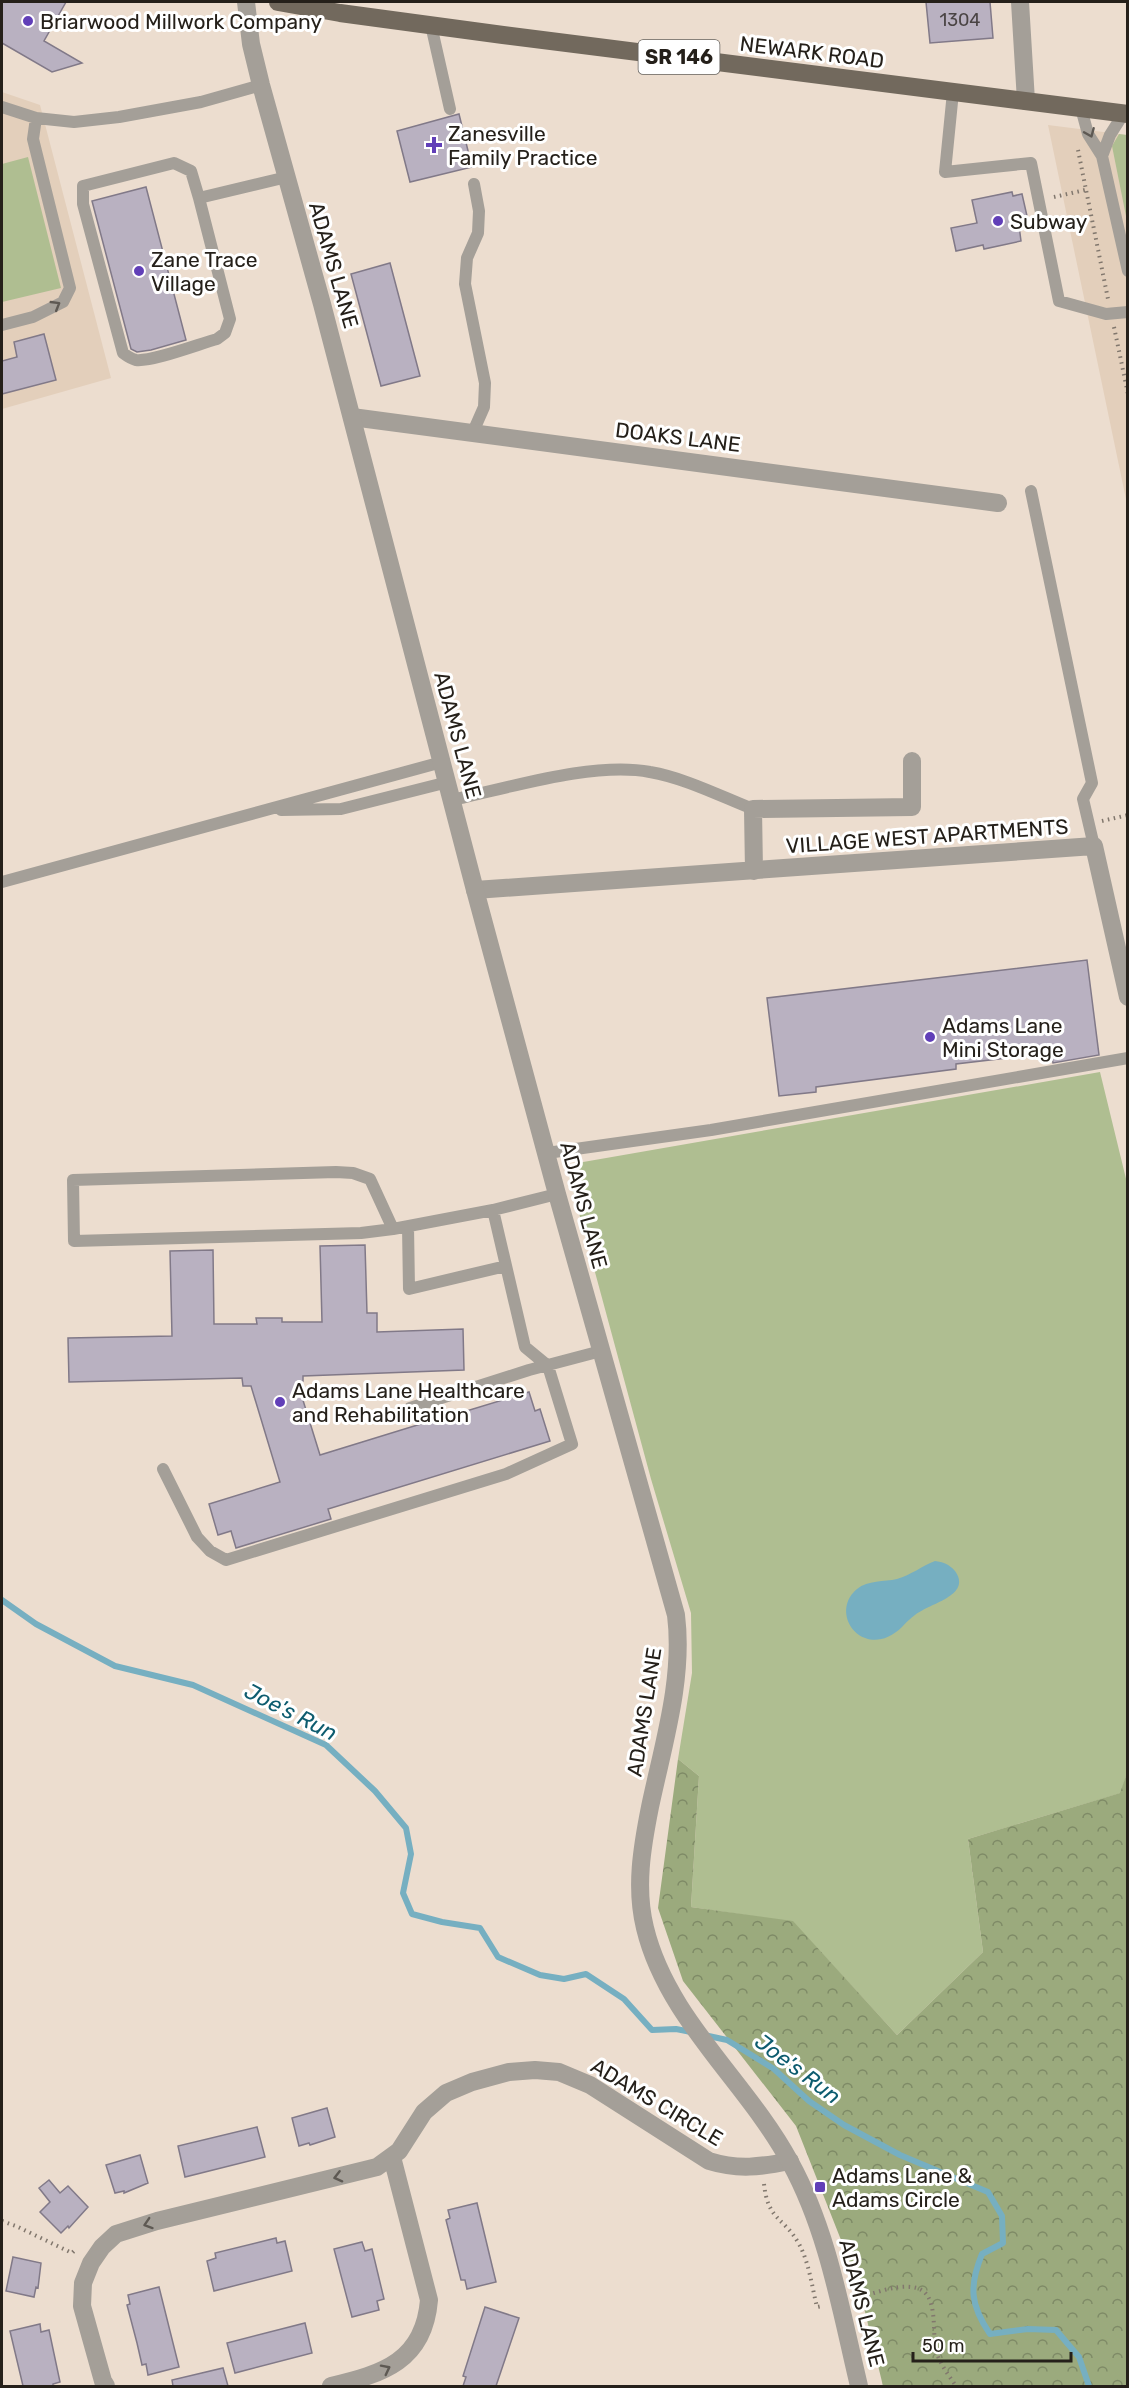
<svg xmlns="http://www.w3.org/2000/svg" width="1129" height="2388" viewBox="0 0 1129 2388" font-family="Rubik,sans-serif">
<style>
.built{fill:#e3cfbb}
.green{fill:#afbe91}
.forest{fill:url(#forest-crowns)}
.water{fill:#76afc1}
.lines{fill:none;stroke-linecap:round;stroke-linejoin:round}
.stream{stroke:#76afc1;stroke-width:6}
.building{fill:#b9b1c1;stroke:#817988;stroke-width:1.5}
.path{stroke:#81776d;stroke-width:4;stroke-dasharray:1.5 4.5;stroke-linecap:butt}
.service{stroke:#a49f98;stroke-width:12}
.minor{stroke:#a49f98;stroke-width:18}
.tertiary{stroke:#a49f98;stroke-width:18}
.primary{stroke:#72695d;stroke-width:18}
.oneway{stroke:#5e5953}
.poi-dot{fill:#613fb8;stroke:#fff;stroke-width:2}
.labels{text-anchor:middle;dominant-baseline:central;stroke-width:6;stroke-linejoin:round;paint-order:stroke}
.number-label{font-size:18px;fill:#4a4444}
.shield{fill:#fff;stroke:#66635f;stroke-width:1.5}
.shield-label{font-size:20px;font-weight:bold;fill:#25201a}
.poi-label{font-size:21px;fill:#25201a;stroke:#fff;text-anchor:start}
.street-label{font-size:21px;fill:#25201a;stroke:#fff}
.water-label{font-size:22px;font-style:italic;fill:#0d5c6f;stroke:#fff}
</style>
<defs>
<pattern id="forest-crowns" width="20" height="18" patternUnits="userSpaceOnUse" patternTransform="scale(1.5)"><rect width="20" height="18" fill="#9baa7d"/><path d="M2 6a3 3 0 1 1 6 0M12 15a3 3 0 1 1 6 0" fill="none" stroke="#7e8a66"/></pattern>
</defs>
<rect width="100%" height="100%" fill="#ecddcf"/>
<path class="built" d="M2,92L40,105L111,378L2,409Z
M1048,125L1127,135V504Z"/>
<path class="green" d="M1119,134L1127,135V221L1112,146Z
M28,157L61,288L2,302V164Z
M1100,1072L1128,1187L1127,1773L1121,1793L968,1839L983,1952L897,2035L793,1922L691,1907L699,1776L678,1759L692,1673L691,1613L651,1479L566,1165Z"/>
<path class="forest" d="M678,1759L699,1776L691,1907L793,1921L897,2035L983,1952L968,1839L1120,1793L1127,1773V2386H883L858,2283L796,2126L683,1981L658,1908Z"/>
<path class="water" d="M935,1561C943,1562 949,1564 955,1571C971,1593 937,1602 923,1610C915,1614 908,1620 902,1627C865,1663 827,1614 857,1589C868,1580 884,1582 897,1579C911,1575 922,1566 935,1561Z"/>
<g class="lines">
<path class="stream" d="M2,1600L36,1624L115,1666L193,1685L326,1745L375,1791L406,1828L411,1854L403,1893L412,1914L442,1922L480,1928L498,1957L540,1975L564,1979L586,1974L624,1999L652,2030L676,2029L691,2032
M704,2035L727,2040L774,2069L809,2101L844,2125L900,2155L988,2192L1002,2216L1003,2243L982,2254C969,2286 970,2305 990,2334L1028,2329L1056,2330L1079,2357L1089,2386"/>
</g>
<path class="building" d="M2,2H66L44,41L82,63L52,72L2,43Z
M926,2H990L993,38L930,43Z
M459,114L472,167L410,182L397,131Z
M146,187L186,340L151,350L137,352L131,349L92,201Z
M1012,192L1013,196L1022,194L1027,216L1018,218L1021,241L984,249L983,245L956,251L951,228L977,223L972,200Z
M390,263L420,376L381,386L351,274Z
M44,334L56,380L2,394V361L17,357L14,342Z
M1087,960L1099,1055L1053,1063L1051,1053L956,1064V1069L816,1087V1092L779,1096L767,998Z
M365,1245L367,1313H377V1332L463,1329L464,1370L303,1376V1381H297L320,1455L424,1423L421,1413L437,1408L440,1419L529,1392L535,1411L540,1409L550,1441L328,1509L331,1519L236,1548L231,1531L218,1535L209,1504L280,1482L251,1386H243L242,1378L69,1382L68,1338L172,1336L170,1251L213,1250L214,1324H257L256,1318H282V1322H322L320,1246Z
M327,2108L335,2137L310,2145L309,2143L299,2146L292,2118Z
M257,2127L265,2157L185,2177L178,2146Z
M140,2155L148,2183L124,2193V2191L115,2193L106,2165Z
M49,2180L60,2193L68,2186L88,2207L69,2228L68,2226L61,2233L40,2212L50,2202L39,2188Z
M477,2203L496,2282L467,2289L465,2280H461L446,2220L450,2218L448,2210Z
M276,2238L277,2243L285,2241L292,2271L214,2291L207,2261L216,2258L215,2253Z
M362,2242L365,2251L372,2249L384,2299L377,2301L379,2310L352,2317L334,2249Z
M13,2257L41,2263L38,2288L36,2287L34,2297L6,2291Z
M159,2287L179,2367L148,2375L146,2364L142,2365L137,2343L127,2305L130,2304L128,2295Z
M485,2307L519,2318L496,2386H463L466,2377L463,2376Z
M305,2323L312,2353L235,2373L227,2343Z
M40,2324L41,2332L49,2330L60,2382L53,2384V2386H23L10,2331Z
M223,2368L228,2386H173L172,2380Z"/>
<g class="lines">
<path class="path" d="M1078,150L1108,299
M1054,197L1085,190
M1114,327L1128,394
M1102,821L1128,815
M764,2184C768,2221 784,2217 799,2244C809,2262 812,2287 817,2307L822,2306
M2,2221L16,2226L72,2253L74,2251
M856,2298C873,2294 894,2285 911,2287C942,2289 930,2333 937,2354C941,2365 949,2376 956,2386"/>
<path class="service" d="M431,25L450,109
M953,92L945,172L1031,163L1059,301L1106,314L1128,312
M2,107L36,118L74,122L119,117L201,102L261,85
M1081,108L1088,134L1102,156L1128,271
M1102,156L1110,135L1124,113
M199,198L230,319L225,333L217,339C199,344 152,362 136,360C131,359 127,356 123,353L83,204V186L174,163L191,171L199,198L287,177
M2,325L33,317L63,302L70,288L33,139L36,118
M473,432L484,407L485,383L465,284L467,258L478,233L479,211L474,184
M1031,491L1092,783L1083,799L1094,846
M452,800C509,788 594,761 650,772C685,778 720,796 753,809
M281,810L341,809L448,782
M2,882L442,762
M547,1153L711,1130L1128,1058
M408,1226L409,1289L506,1266
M393,1229L361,1233L74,1241L73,1180L336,1172L353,1173L370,1179L393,1229L493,1210L557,1194
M410,1408L529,1370L601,1351
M163,1469L197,1537L210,1551L226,1560L506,1474L572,1444L548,1366L525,1347L493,1210"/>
<path class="minor" d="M1020,2L1026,101
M352,417L998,503
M754,871L753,809L912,807V761
M475,890L1094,846L1128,997
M106,2386L103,2381L82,2306L83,2283L91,2263L102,2247L116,2234L157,2221L377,2167L399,2151L424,2112L446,2093L472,2082L509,2072L535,2070L559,2072L590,2085L709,2161C738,2170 761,2167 790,2161
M331,2386C383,2374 424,2361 429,2300L392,2157"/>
<path class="tertiary" d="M246,2L251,44L261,85L322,304L475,890L557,1194L676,1615C684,1679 663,1745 650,1807C642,1847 635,1888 645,1928C667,2019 747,2082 790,2162C828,2231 841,2311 859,2386"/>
<path class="primary" d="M278,2L340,13L503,35L1128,114"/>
</g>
<defs><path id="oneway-chevron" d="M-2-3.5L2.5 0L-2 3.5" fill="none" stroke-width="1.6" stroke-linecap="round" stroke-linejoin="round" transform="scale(1.5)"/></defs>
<g class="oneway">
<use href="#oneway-chevron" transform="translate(1090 133) rotate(67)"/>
<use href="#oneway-chevron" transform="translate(56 305) rotate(-31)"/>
<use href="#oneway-chevron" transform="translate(338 2177) rotate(166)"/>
<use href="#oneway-chevron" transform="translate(148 2224) rotate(162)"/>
<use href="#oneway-chevron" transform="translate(386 2369) rotate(-27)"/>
</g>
<g class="poi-dot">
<circle cx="28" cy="21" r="6"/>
<path d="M431 136h6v6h6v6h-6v6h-6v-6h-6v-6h6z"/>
<circle cx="998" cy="221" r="6"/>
<circle cx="139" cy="271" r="6"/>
<circle cx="930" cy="1037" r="6"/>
<circle cx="280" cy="1402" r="6"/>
<rect x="814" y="2181" width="12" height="12" rx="3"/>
</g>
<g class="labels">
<g class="number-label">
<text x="960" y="20">1304</text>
</g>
<rect class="shield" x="638.5" y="40" width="81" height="34" rx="4.5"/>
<g class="shield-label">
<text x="679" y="57">SR 146</text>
</g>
<g class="poi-label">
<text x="40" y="21">Briarwood Millwork Company</text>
<text x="448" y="133">Zanesville<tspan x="448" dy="24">Family Practice</tspan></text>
<text x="1010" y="221">Subway</text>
<text x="151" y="259">Zane Trace<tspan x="151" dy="24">Village</tspan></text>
<text x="942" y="1025">Adams Lane<tspan x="942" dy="24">Mini Storage</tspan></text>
<text x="292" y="1390">Adams Lane Healthcare<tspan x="292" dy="24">and Rehabilitation</tspan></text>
<text x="832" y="2175">Adams Lane &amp;<tspan x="832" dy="24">Adams Circle</tspan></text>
</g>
<g class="street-label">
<text transform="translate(812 52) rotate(7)">NEWARK ROAD</text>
<text transform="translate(334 265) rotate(74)">ADAMS LANE</text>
<text transform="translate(678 437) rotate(7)">DOAKS LANE</text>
<text transform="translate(458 735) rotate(75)">ADAMS LANE</text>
<text transform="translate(927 836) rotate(-4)">VILLAGE WEST APARTMENTS</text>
<text transform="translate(584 1205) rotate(75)">ADAMS LANE</text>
<text transform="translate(644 1712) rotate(-81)">ADAMS LANE</text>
<text transform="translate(657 2102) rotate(31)">ADAMS CIRCLE</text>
<text transform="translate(862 2303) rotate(76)">ADAMS LANE</text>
</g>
<g class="water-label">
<text transform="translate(291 1712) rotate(27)">Joe's Run</text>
<text transform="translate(798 2069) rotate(37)">Joe's Run</text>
</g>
</g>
<rect width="1129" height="2388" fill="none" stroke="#25201a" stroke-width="6"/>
<path d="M913 2352v9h158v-9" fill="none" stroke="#25201a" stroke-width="3"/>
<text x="922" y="2352" font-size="18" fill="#25201a" stroke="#ffffff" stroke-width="4.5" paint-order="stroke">50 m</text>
</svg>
